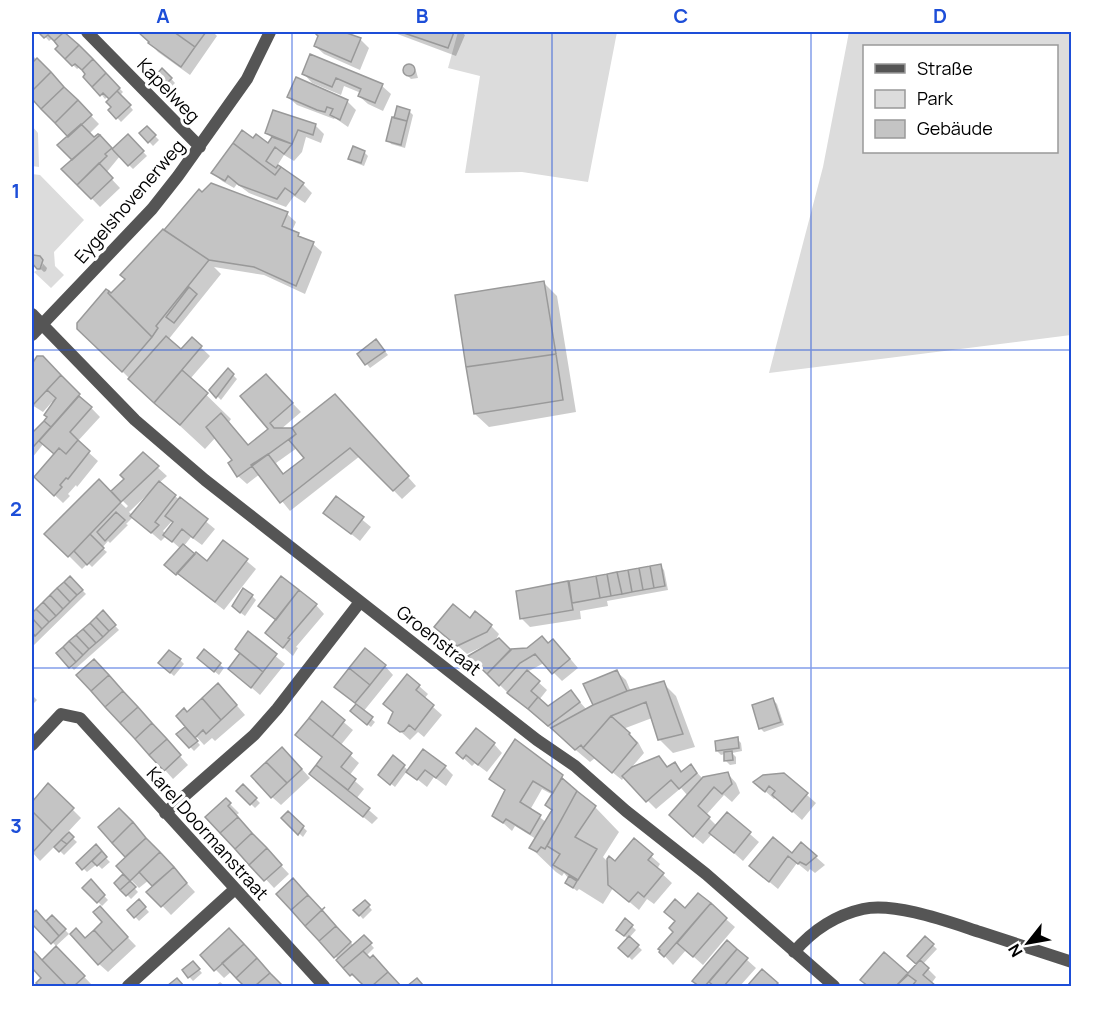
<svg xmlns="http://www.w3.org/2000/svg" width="1103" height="1018" viewBox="0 0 1103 1018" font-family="Manrope,sans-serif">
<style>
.green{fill:#dcdcdc;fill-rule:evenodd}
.shadow{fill:#0003;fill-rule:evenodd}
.building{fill:#c4c4c4;stroke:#999;stroke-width:1.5}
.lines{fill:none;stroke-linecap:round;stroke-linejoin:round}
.street{stroke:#555;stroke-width:12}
.grid{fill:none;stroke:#1d4ed8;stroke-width:1.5;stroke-opacity:0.55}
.labels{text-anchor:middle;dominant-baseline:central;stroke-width:6;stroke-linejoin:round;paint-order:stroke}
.street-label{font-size:18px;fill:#000;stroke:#fff}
.neatline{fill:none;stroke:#1d4ed8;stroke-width:2}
.grid-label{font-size:20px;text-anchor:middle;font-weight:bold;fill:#1d4ed8}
</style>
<rect width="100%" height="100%" fill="#fff"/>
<path class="green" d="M458,32H617L588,182L522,172L465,173L480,76L448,68Z
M849,32H1071V335L769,373L823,167ZM864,46H1056V152H864Z
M32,126L38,133L39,167L32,166Z
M32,174L40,175L84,220L54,252L55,266L64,275L51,288L34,272L42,267C44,262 43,258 38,255L32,256Z"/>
<path class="shadow" d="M41,32H63L123,92L120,95L133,110L121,122L110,110L113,107L111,99L108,96L105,99L80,67L77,69L57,49L60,46L53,38L49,41Z
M140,32H213L217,36L190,75L158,52Z
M318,32H340L360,39L369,48L360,70L324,54L315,46L319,36Z
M392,32H461L465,35L456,56Z
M32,55L99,124L89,134L94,139L98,136L113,151L128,136L147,156L133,169L120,156L106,173L120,188L100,207L63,169L74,160L70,136L32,97Z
M311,56L382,86L391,94L383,111L368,104L359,96L361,93L344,86L341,95L312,83L304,74Z
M408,66L416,71L418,78L411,79L406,74L404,71Z
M163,70L175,83L172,86L159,74Z
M288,97L347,101L356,110L348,127L335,118L334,119L297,105Z
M409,111L413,115L405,148L391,144L388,140Z
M315,125L324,134L321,143L306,137L302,152L294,161L284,155L277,166L303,184L312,193L305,203L294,196L286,207L249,193L237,184L234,188L222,181L213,173L253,140L269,145L273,139L267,133Z
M147,128L159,140L153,146L141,133Z
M364,152L368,156L364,166L354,162L350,158Z
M287,214L296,222L292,231L313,244L322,252L305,294L264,275L214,267L221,274L168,340L181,351L192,339L210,356L190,379L231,419L229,422L249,446L270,429L266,376L301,412L280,430H292L344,405L416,486L402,499L360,456L290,511L260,474L247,484L238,476L234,460L216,437L205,449L138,387L79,328L111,295ZM297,448L306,458L284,475L276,463Z
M32,257H37L47,268L46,271L44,272L35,264L32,261Z
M544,283L557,296L576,412L489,427L475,414Z
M380,345L388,355L370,368L359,354Z
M42,357L100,417L77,442L98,461L77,487L76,485L68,494L70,496L63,503L36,477L56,455L44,443L32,458V435L45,422L54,403L52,402L43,412L32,405V366L38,358Z
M228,370L237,379L221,400L211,390Z
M143,454L167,476L159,483L215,529L202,545L191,537L184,546L207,563L224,542L256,569L224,610L166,565L181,549L166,536L161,541L133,517L126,524L128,525L110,543L108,541L102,548L107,552L92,567L88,563L82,569L47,534L99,482L126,508L128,506L113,491L126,479ZM149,493L150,494L133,516L129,512ZM172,521L174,523L166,534L163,531Z
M336,498L371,527L360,541L325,513Z
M660,566L664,570L668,590L607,601L608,606L580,611L581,619L530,627L522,619L518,592Z
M70,578L86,594L33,646L32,615Z
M252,596L256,600L245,616L237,610Z
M316,605L324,614L296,647L298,648L293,656L267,633L277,621L260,606Z
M103,613L119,630L74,670L58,653Z
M470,620L491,626L499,634L494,643L510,651L549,645L562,649L578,668L562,681L544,663L527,672L547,690L539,700L548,707L571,692L587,710L595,705L617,672L626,680L631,692L663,683L676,696L695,747L673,753L659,739L652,718L623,729L638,742L644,753L631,768L658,758L668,768L674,764L683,772L691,766L702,778L728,774L736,783L740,793L732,802L724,795L706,815L717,826L727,814L759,842L743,861L712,834L703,844L679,824L688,796L681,788L656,809L624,777L622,780L595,758L590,762L508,693L470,656L485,648L484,646L467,654L436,627Z
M249,634L285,664L260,695L230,669L242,654Z
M204,651L224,668L219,675L203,662Z
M180,660L184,664L174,676L164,667Z
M385,666L393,675L363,712L375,722L371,727L356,715L357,705L345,695Z
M102,669L188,765L173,779L165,770Z
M419,686L428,694L424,699L442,715L424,737L418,732L410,740L390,722Z
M227,694L245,715L215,741L212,738L204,745L195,735L187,714Z
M32,695L37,700L32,705Z
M773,700L777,704L784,725L764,732L760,728Z
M322,704L353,730L340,746L359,763L349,776L364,789L356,799L378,818L372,824L311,774L324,758L297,735Z
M178,734L192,736L200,745L194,751Z
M737,739L741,743L742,751L732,753L736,757V764L730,765L726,761L725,754L721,755L717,751Z
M515,741L562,777L571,785L570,787L595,807L619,832L603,857L607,861L609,858L615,863L634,841L660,864L657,869L672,883L654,904L647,899L639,910L613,888L603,904L579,889L577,891L567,883L569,879L564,873L562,876L556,872L531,848L536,839L515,826L512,831L494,815L506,792L491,779ZM542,789L553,795V811L546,822L530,810Z
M494,744L502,753L487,772L475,763L472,766L458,753Z
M291,757L310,778L281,805L272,797Z
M393,757L409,771L445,767L453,775L446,786L434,777L427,787L407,771L395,787L384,778Z
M783,774L816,803L802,820L776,797L774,799L764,790Z
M48,785L81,818L67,833L77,842L64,855L55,846L40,861L32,852V804Z
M243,786L260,803L255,808L238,791Z
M226,800L239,813L235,816L289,874L274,888L208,817Z
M288,813L307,831L303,837L283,818Z
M127,818L195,892L171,915L149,892L155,887L149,880L139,888L131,880L128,857L100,827Z
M774,839L793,855L801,844L825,865L815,873L810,869L808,872L797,863L778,889L760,874Z
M95,847L110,862L102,869L97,864L87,872L78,863Z
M123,876L138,892L131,899L116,883Z
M91,882L108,900L102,906L85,888Z
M301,889L354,946L364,937L374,948L366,956L382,966L400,986H366L361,982L360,983L278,894Z
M698,895L735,927L703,965L686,950L673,965L661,952L675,932L676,922Z
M139,901L149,912L139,921L129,910Z
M365,902L372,910L363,919L355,910Z
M36,912L46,923L52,917L69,934L56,946L32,921V916Z
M108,917L136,946L108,972L99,964L86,939Z
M625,920L636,930L629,938L642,950L632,960L620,948L628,939L618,930Z
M925,938L937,949L923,964L936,977L931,984L934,986H869L862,980L884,954L909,976L918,965L909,955Z
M238,939L281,986H246L232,971L224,978L202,956Z
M727,942L756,968L740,986H700L694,981Z
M56,948L93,986H41L38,983L43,978L32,966V951L42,961Z
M193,963L202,973L193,981L184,971Z
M762,971L780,986H749Z
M220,982L225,986H215Z"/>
<path class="building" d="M38,32H64L54,41L48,35L44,38Z
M64,32L79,45L65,59L55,49L58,46L54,41Z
M138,32H174L195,47L181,67L148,43L149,42Z
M174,32H206L195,47Z
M317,32H344L361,38L351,62L314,46L318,36L316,34Z
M401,32H454L448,48Z
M79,45L93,59L82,70L75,64L72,66L65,59Z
M310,54L383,84L375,103L358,96L361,89L336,78L332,87L302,74Z
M37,58L51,72L32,91V63Z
M93,59L106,73L92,87L83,77L85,74L82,70Z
M403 70a6 6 0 1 1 12 0a6 6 0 1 1-12 0Z
M162,68L172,78L167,83L157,74Z
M51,72L64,87L41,109L32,99V91Z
M106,73L120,88L109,99L103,93L100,96L92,87Z
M296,77L348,100L340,120L330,115L333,109L327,107L325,112L317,110L287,97Z
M64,87L78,100L55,123L41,109Z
M117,91L131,105L116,119L108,110L111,107L106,102Z
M78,100L92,115L68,137L55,123Z
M397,106L410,110L407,121L394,118Z
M273,110L316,124L313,135L298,130L292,144L265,133Z
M392,117L407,121L401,145L386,141Z
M81,124L94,137L98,134L100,135L72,160L57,145Z
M147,126L156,135L148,143L139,133Z
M242,130L253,138L256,134L268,143L272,137L292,144L284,154L275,147L266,161L276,168L278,165L281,167L275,175L233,143Z
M128,134L144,151L128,166L112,149Z
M100,135L112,148L105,154L107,156L77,185L61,169Z
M233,143L275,175L281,167L304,183L295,195L285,188L277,199L239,185L228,176L225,181L211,173Z
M353,146L365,151L361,163L348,159Z
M99,163L113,178L91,199L77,185Z
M211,183L288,212L282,226L299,233L298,236L314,242L296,286L254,267L209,260L164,230L199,189L202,192Z
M163,229L209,260L156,326L158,328L152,337L108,293L109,291L111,293L125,279L120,275Z
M33,255L40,256L43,260L40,269H37L32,263Z
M544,281L556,354L466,367L455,295Z
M189,287L197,294L174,323L166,317Z
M106,289L109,291L108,293L152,337L122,372L77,329V323Z
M166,336L181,349L192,337L202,346L154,403L128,379Z
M376,339L385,351L365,365L357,354Z
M556,354L563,400L474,414L466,367Z
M37,356H43L61,375L33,405L32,403V364Z
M228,368L234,374L216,398L209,390Z
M182,370L208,393L180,425L154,403Z
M266,374L293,403L270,423L274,428H292L296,434L237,477L228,463L232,460L206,427L221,413L248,445L268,429L240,396Z
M61,375L80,394L51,427L44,421L47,417L44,415L56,398L47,390Z
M335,394L409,476L393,491L350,448L280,503L251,465L268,454L283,474L304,458L289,440L296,434L292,428Z
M79,396L92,407L70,432L78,440L66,454L59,448L54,454L39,441Z
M44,421L51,427L34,446L32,443V433Z
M78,440L90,451L68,479L66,478L60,485L62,487L54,496L34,477L59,448L66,454Z
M143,452L159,466L121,502L111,491L124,479L120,475Z
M99,479L121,502L68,557L44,534Z
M159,481L176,495L155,522L159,525L151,533L130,516Z
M336,496L364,517L351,534L323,513Z
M180,497L208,519L193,538L182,529L172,542L163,535L173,522L165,516Z
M116,512L125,520L105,541L97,532Z
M90,534L104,548L87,565L74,551Z
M223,540L248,559L215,602L177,573L196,552L207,561Z
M183,544L195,554L176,575L164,565Z
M661,564L665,586L654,588L650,566Z
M650,566L654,588L643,590L639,568Z
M639,568L643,590L632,592L628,570Z
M628,570L632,592L622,594L617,572Z
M617,572L622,594L611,596L607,574Z
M607,574L611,596L600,598L596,576Z
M70,576L83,590L77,595L64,582Z
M281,576L299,590L276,620L258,606Z
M596,576L600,598L572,603L569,581Z
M568,581L573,610L520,619L516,591Z
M64,582L77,595L70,602L57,588Z
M57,588L70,602L63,609L50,595Z
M243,588L253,595L240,613L232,606Z
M299,590L317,604L288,638L290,639L283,648L265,633Z
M50,595L63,609L56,616L43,602Z
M43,602L56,616L49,622L36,609Z
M453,604L470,618L475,611L492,625L487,632L457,646L434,627Z
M36,609L49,622L42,629L32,618V613Z
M103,610L116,625L109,631L96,617Z
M96,617L109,631L103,637L90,623Z
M32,618L42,629L35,636L32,632Z
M90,623L103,637L96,643L83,629Z
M83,629L96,643L89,649L76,635Z
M248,631L277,654L263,672L235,649Z
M76,635L89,649L83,655L69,641Z
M542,636L548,643L553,639L570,659L552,674L535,654L520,663L499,686L487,674L511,649L527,648Z
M499,638L511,650L487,674L468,656Z
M69,641L83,655L76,662L63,647Z
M63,647L76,662L69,668L56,653Z
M365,648L386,665L370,685L349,668Z
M204,649L221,663L214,672L197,658Z
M169,650L181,659L170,673L158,663Z
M240,653L263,672L251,688L228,669Z
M94,659L109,675L91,691L76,675Z
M349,668L370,685L355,703L334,687Z
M527,670L540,681L531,691L538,697L528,709L507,693Z
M617,670L627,691L593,705L583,684Z
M407,674L420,685L416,690L434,705L415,730L409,725L404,731L400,732L388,723L393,712L383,704Z
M109,675L123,691L105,707L91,691Z
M664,681L683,734L658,740L646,702L611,716L583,748L581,745L575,750L551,728L593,705L627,691Z
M218,683L237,705L221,720L202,698Z
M571,690L580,702L548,726L528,709L538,697L548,706Z
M123,691L138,707L120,723L105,707Z
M202,698L221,720L206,734L203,730L195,738L176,716L184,708L187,712Z
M773,698L781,722L759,729L752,705Z
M322,701L345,720L332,737L309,718Z
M356,704L373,717L367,725L350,711Z
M138,707L152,723L135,739L120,723Z
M611,716L630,733L629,734L637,743L612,773L583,748Z
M309,718L352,753L341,767L356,779L348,790L316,765L322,757L295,735Z
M152,723L167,739L149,755L135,739Z
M185,727L198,741L189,748L176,734Z
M476,728L495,743L478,765L466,755L463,759L456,753Z
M738,737L739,748L716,751L715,741Z
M167,739L181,755L164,771L149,755Z
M515,739L563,775L553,793L533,781L520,802L541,815L530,834L506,819L503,823L492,816L505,790L489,779Z
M282,747L302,769L287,783L266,762Z
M423,749L446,766L436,778L425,770L417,780L406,772Z
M732,751L733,760L724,761V752Z
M393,755L405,765L390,785L378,775Z
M659,756L667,767L675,762L681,772L691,764L697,773L679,789L671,780L646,802L622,776L632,767Z
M266,762L287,783L271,798L251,776Z
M316,765L370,808L363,817L309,774Z
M728,772L732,784L722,794L714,787L698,806L710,817L693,837L669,815L703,777Z
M784,773L808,793L792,812L772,795L775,791L769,786L765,792L753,782L763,775Z
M562,778L577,791L545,849L541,847L537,852L529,848L552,810L545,805Z
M48,783L74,808L52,831L32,811V802Z
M243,784L257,798L250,805L236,791Z
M577,791L596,806L575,837L597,849L578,880L553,865L560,854L547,846Z
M226,798L231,803L228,806L238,817L220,833L205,817Z
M119,808L133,822L112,843L98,827Z
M32,811L52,831L32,853Z
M288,811L304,826L298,835L281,818Z
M727,812L751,832L734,853L709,833Z
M238,817L252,833L235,849L220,833Z
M133,822L146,838L125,857L112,843Z
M69,832L74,837L67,844L61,840Z
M252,833L267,848L249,865L235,849Z
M773,837L792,853L801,842L817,856L806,865L800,862L798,864L788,856L769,882L749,866Z
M146,838L160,852L130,881L116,866Z
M634,838L653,854L648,860L664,873L644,897L638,892L629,902L608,885L607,859L609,856L615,861Z
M61,840L67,844L59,852L54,847Z
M96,844L102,851L82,870L76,863Z
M267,848L282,865L264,881L249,865Z
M102,851L107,857L97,866L92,861Z
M160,852L174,867L152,886L139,872Z
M174,867L187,883L161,907L146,892Z
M123,874L130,881L120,890L114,883Z
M569,876L577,881L573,888L565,883Z
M293,878L308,895L291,910L276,894Z
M91,879L105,895L97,903L82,888Z
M130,881L136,887L126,896L120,890Z
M698,893L711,903L664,957L659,952L660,950L658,949L673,932L669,928L675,921L664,912L675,899L685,908Z
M308,895L322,910L325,907L305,926L291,910Z
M139,899L146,907L134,918L127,910Z
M365,900L370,905L359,916L353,910Z
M711,903L727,918L693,957L677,943Z
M100,906L128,937L113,951L94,930L102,922L93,912Z
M36,910L59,936L51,944L32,924V914Z
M322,910L336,926L319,941L305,926Z
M52,915L66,929L59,936L46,921Z
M625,918L633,925L624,936L616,930Z
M336,926L351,942L334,958L319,941Z
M76,928L85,938L94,930L113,951L98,965L70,934Z
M229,928L244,944L214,971L200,955Z
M364,935L372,943L343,968L336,960Z
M629,936L639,945L628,957L618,948Z
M925,936L934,944L916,964L907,956Z
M727,940L737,949L705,986H699L692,981Z
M244,944L257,958L236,978L222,963Z
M56,946L85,976L74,986H67L42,960Z
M32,949L42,960L67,986H39L36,983L41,978L32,968Z
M737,949L748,958L724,986H714L709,982Z
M363,951L370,958L373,955L388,972L372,986H364L352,974L350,976L343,968Z
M884,952L908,973L896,986H868L860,980Z
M257,958L270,973L255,986H244L236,978Z
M920,960L929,968L923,975L936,986H912L916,981L908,975L896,986Z
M193,961L200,969L188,978L182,970Z
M762,969L778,983L775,986H747Z
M388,972L401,986H372Z
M270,973L283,986H255Z
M177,978L184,986H167Z
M417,978L423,985L407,986Z"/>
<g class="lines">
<path class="street" d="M87,32L200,147
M32,314L135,420L205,480L537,740L575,766L626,811L706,874L834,986
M32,335L152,209L178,176L247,79L270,32
M32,745L61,714L80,718L324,986
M165,813L254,735L277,709L360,602
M794,952C812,931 836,915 863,909C895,902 949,922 980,932C1010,942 1041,952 1072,962
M128,986L235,889"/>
</g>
<path class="grid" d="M292,32V986M552,32V986M811,32V986M32,350H1072M32,668H1072"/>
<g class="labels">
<g class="street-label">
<text transform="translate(169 90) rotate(46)">Kapelweg</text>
<text transform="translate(129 201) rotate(-49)">Eygelshovenerweg</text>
<text transform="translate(439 640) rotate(38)">Groenstraat</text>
<text transform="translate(208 833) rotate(48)">Karel Doormanstraat</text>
</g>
</g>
<rect width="1103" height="1018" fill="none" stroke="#ffffff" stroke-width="66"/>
<rect x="863" y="45" width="195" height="108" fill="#ffffff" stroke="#999999" stroke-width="1.5"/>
<rect x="875" y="64" width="30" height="9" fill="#555555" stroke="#999999" stroke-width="1.5"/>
<text x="917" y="75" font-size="18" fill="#000000">Straße</text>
<rect x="875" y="90" width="30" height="18" fill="#dcdcdc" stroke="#999999" stroke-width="1.5"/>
<text x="917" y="105" font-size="18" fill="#000000">Park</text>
<rect x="875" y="120" width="30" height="18" fill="#c4c4c4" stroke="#999999" stroke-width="1.5"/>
<text x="917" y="135" font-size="18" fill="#000000">Gebäude</text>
<g transform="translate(1028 943) rotate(239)" stroke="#ffffff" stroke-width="4.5" paint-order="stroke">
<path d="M0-4.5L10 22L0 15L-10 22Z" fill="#000000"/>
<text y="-9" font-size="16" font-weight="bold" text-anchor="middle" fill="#000000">N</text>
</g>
<rect x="33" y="33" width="1037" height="952" class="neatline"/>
<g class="grid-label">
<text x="163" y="23">A</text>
<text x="422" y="23">B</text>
<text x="681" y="23">C</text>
<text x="940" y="23">D</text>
<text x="16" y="198">1</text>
<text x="16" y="516">2</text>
<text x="16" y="833">3</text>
</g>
</svg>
